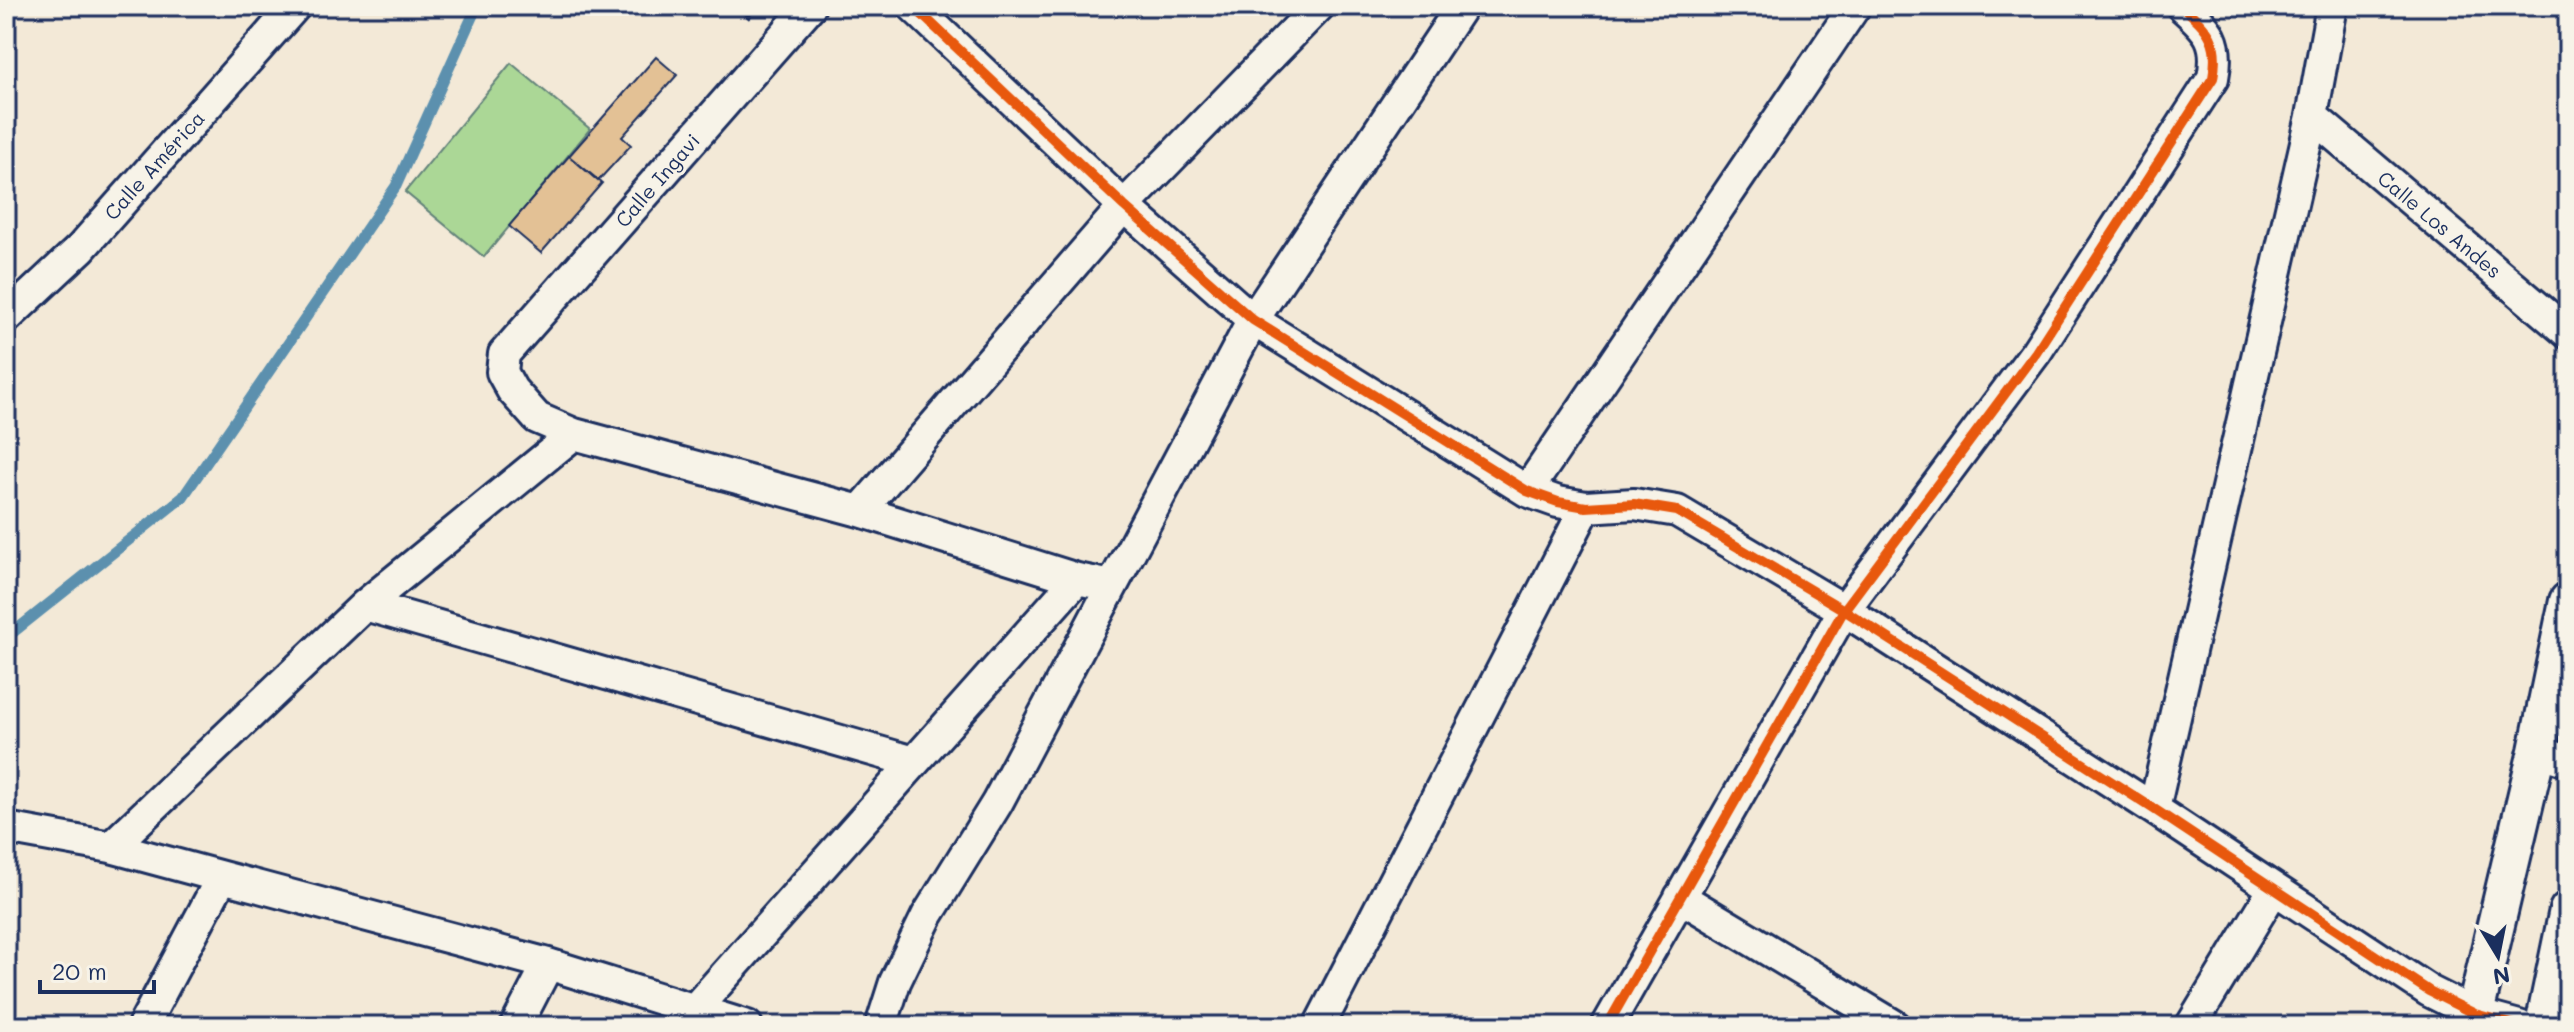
<svg xmlns="http://www.w3.org/2000/svg" width="2574" height="1032" viewBox="0 0 2574 1032" font-family="Mali,sans-serif">
<style>
.green{fill:#abd796;stroke:#63837a;stroke-width:2}
.lines{fill:none;stroke-linecap:round;stroke-linejoin:round}
.stream{stroke:#5b90ae;stroke-width:11}
.building{fill:#e3c195;stroke:#1b2f5e;stroke-width:2}
.minor-casing{stroke:#1b2f5e;stroke-width:36}
.tertiary-casing{stroke:#1b2f5e;stroke-width:42}
.path{stroke:#1b2f5e;stroke-width:5;stroke-dasharray:6 6;stroke-linecap:butt}
.minor{stroke:#f7f3e8;stroke-width:30}
.tertiary{stroke:#f7f3e8;stroke-width:36}
.cycleway-casing{stroke:#f7f3e8;stroke-width:15}
.cycleway{stroke:#e8590c;stroke-width:10}
.labels{text-anchor:middle;dominant-baseline:central;stroke-width:6;stroke-linejoin:round;paint-order:stroke}
.street-label{font-size:20px;fill:#1b2f5e;stroke:#f7f3e8}
</style>
<rect width="100%" height="100%" fill="#f3e9d7"/>
<filter id="ink" filterUnits="userSpaceOnUse"><feTurbulence type="fractalNoise" baseFrequency=".0125" numOctaves="2"/><feDisplacementMap in="SourceGraphic" scale="16" xChannelSelector="R" yChannelSelector="G"/><feConvolveMatrix kernelMatrix="1 2 1 2 8 2 1 2 1" color-interpolation-filters="sRGB"/></filter>
<g filter="url(#ink)">
<path class="green" d="M511,63L590,129L484,257L405,192Z"/>
<g class="lines">
<path class="stream" d="M6,638L183,497L396,186L477,6"/>
</g>
<path class="building" d="M656,57L677,75L622,137L631,145L598,181L569,156Z
M569,156L602,183L541,253L509,226Z"/>
<g class="lines">
<g class="minor-casing">
<path id="minor" d="M810,6L504,354L502,372L512,390L537,418L574,434L860,511L1077,579L1112,586
M913,6L1124,206L1253,320L1527,491L1558,502L1586,507L1634,504L1677,511L1844,610L2154,809L2429,991L2475,1014L2519,1026
M2312,116L2568,333
M6,318L81,248L295,6
M1527,491L1855,6
M860,511L1124,206L1319,6
M365,605L914,762
M2537,751L2568,761
M2154,809L2312,116L2332,6
M6,828L111,847L222,877L548,964L747,1026
M111,847L365,605L574,434
M1680,897L1895,1026
M694,1010L1077,579
M143,1026L222,877
M516,1026L548,964
M881,1026L895,982L927,916L997,803L1253,320L1462,6
M1319,1026L1586,507
M1607,1026L1844,610L2036,352L2213,78C2220,41 2209,30 2182,6
M2191,1026L2274,889"/>
</g>
<g class="tertiary-casing">
<path id="tertiary" d="M2472,1026L2537,751L2568,601
M2544,1026L2568,910"/>
</g>
<path class="path" d="M737,6L753,20"/>
<use href="#minor" class="minor"/>
<use href="#tertiary" class="tertiary"/>
<g class="cycleway-casing">
<path id="cycleway" d="M913,6L1124,206L1253,320L1527,491L1558,502L1586,507L1634,504L1677,511L1844,610L2154,809L2429,991L2475,1014L2519,1026
M1607,1026L1844,610L2036,352L2213,78C2220,41 2209,30 2182,6"/>
</g>
<use href="#cycleway" class="cycleway"/>
</g>
</g>
<g class="labels">
<g class="street-label">
<text transform="translate(154 165) rotate(-48)">Calle América</text>
<text transform="translate(657 180) rotate(-49)">Calle Ingavi</text>
<text transform="translate(2440 224) rotate(40)">Calle Los Andes</text>
</g>
</g>
<rect width="2574" height="1032" fill="none" stroke="#f7f3e8" stroke-width="32"/>
<rect x="16" y="16" width="2542" height="1000" fill="none" stroke="#1b2f5e" stroke-width="3" filter="url(#ink)"/>
<g transform="translate(2498 956) rotate(170)" stroke="#f7f3e8" stroke-width="6" paint-order="stroke">
<path d="M0-6L14 30L0 20L-14 30Z" fill="#1b2f5e"/>
<text y="-12" font-size="22" font-weight="bold" text-anchor="middle" fill="#1b2f5e">N</text>
</g>
<path d="M40 980v12h114v-12" fill="none" stroke="#1b2f5e" stroke-width="4"/>
<text x="52" y="980" font-size="24" fill="#1b2f5e" stroke="#f7f3e8" stroke-width="6" paint-order="stroke">20 m</text>
</svg>
